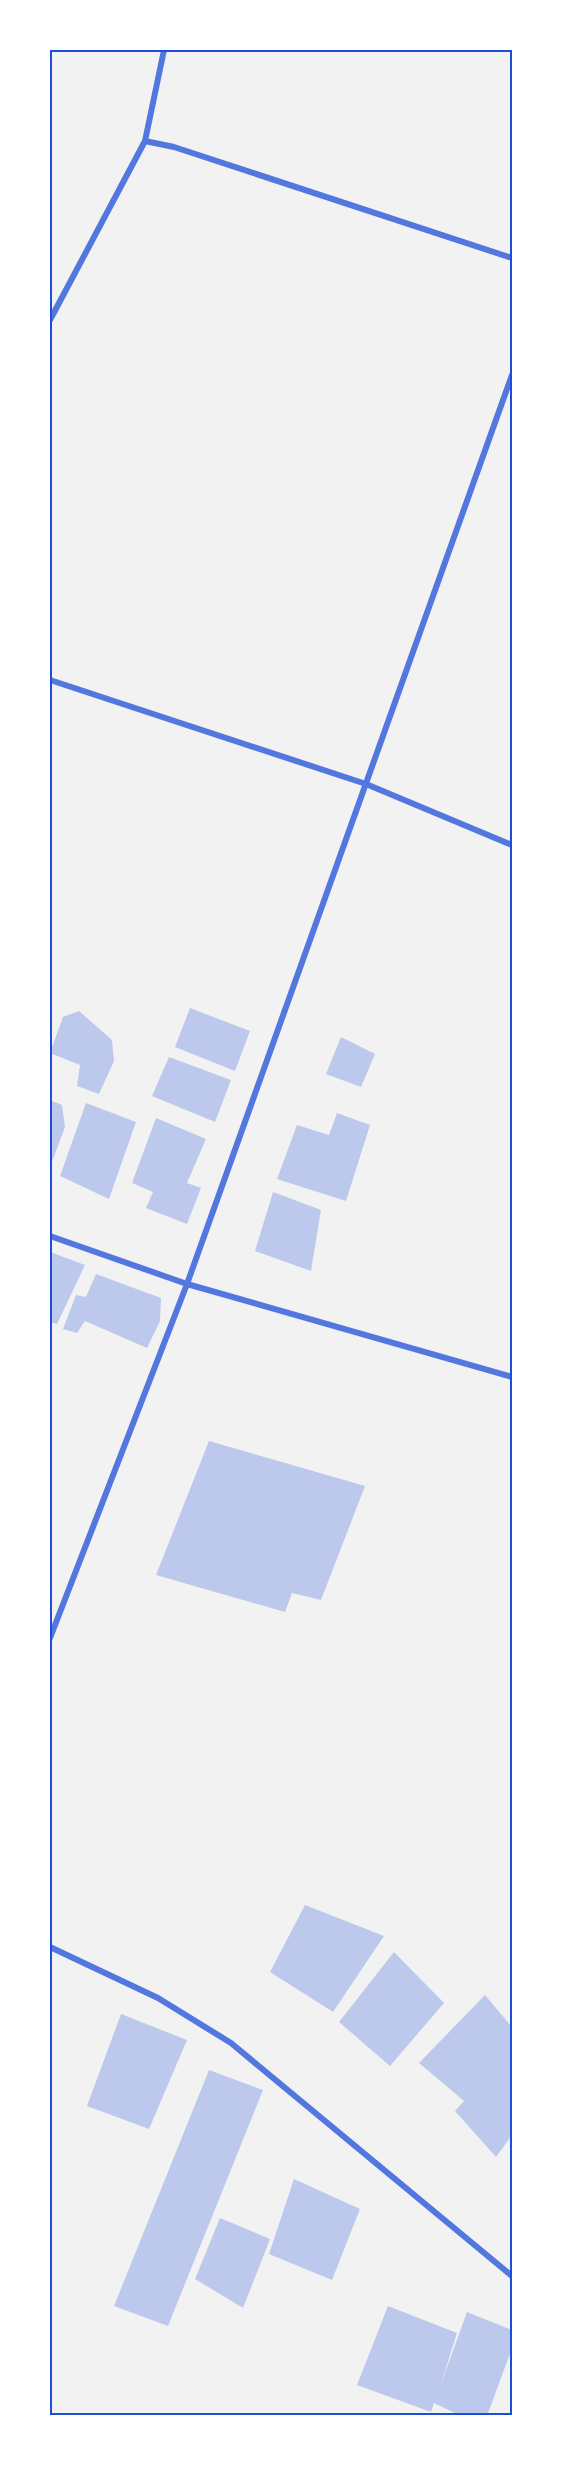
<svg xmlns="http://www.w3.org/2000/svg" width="562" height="2465" viewBox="0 0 562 2465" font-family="'Playfair Display',serif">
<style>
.building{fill:#bdc9ec}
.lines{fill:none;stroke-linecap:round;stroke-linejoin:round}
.minor{stroke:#5277de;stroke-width:6}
.neatline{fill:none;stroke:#1d4ed8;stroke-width:2}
</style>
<rect width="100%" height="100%" fill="#f2f2f2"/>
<path class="building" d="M190,1008L250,1031L235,1071L175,1047Z
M79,1011L112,1040L114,1061L99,1094L77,1086L80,1065L50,1053L63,1017Z
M341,1037L375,1054L361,1087L326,1074Z
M169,1057L231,1080L215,1122L152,1096Z
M50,1100L62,1105L65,1127L50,1167Z
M86,1103L136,1122L109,1199L60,1176Z
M337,1113L370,1125L346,1201L277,1179L297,1125L329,1135Z
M156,1118L206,1139L187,1183L201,1188L187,1224L146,1208L153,1192L132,1183Z
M273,1192L321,1210L311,1271L255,1251Z
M50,1252L85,1265L57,1324L50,1322Z
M96,1274L161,1298L160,1321L147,1348L85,1321L77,1333L63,1329L76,1295L86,1297Z
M209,1441L365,1486L321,1600L292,1593L285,1612L156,1575Z
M305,1905L384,1936L333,2012L270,1972Z
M394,1952L444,2003L390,2066L339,2022Z
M485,1995L512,2027V2135L496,2157L455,2111L464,2101L419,2063Z
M121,2014L187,2040L149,2129L87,2106Z
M209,2070L263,2090L168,2326L114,2306Z
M294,2179L360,2209L332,2280L269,2254Z
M220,2218L270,2239L243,2308L195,2279Z
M388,2306L457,2333L441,2384L467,2312L512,2330V2348L487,2416H461L434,2403L431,2412L357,2385Z"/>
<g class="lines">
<path class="minor" d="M145,141L174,147L512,258
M50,320L145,141L164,50
M50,680L366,784L512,845
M50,1236L187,1284L512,1377
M50,1638L187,1284L512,375
M50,1947L158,1998L231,2043L512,2276"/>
</g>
<rect width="562" height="2465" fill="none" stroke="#ffffff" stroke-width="102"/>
<rect x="51" y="51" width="460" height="2363" class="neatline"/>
</svg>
